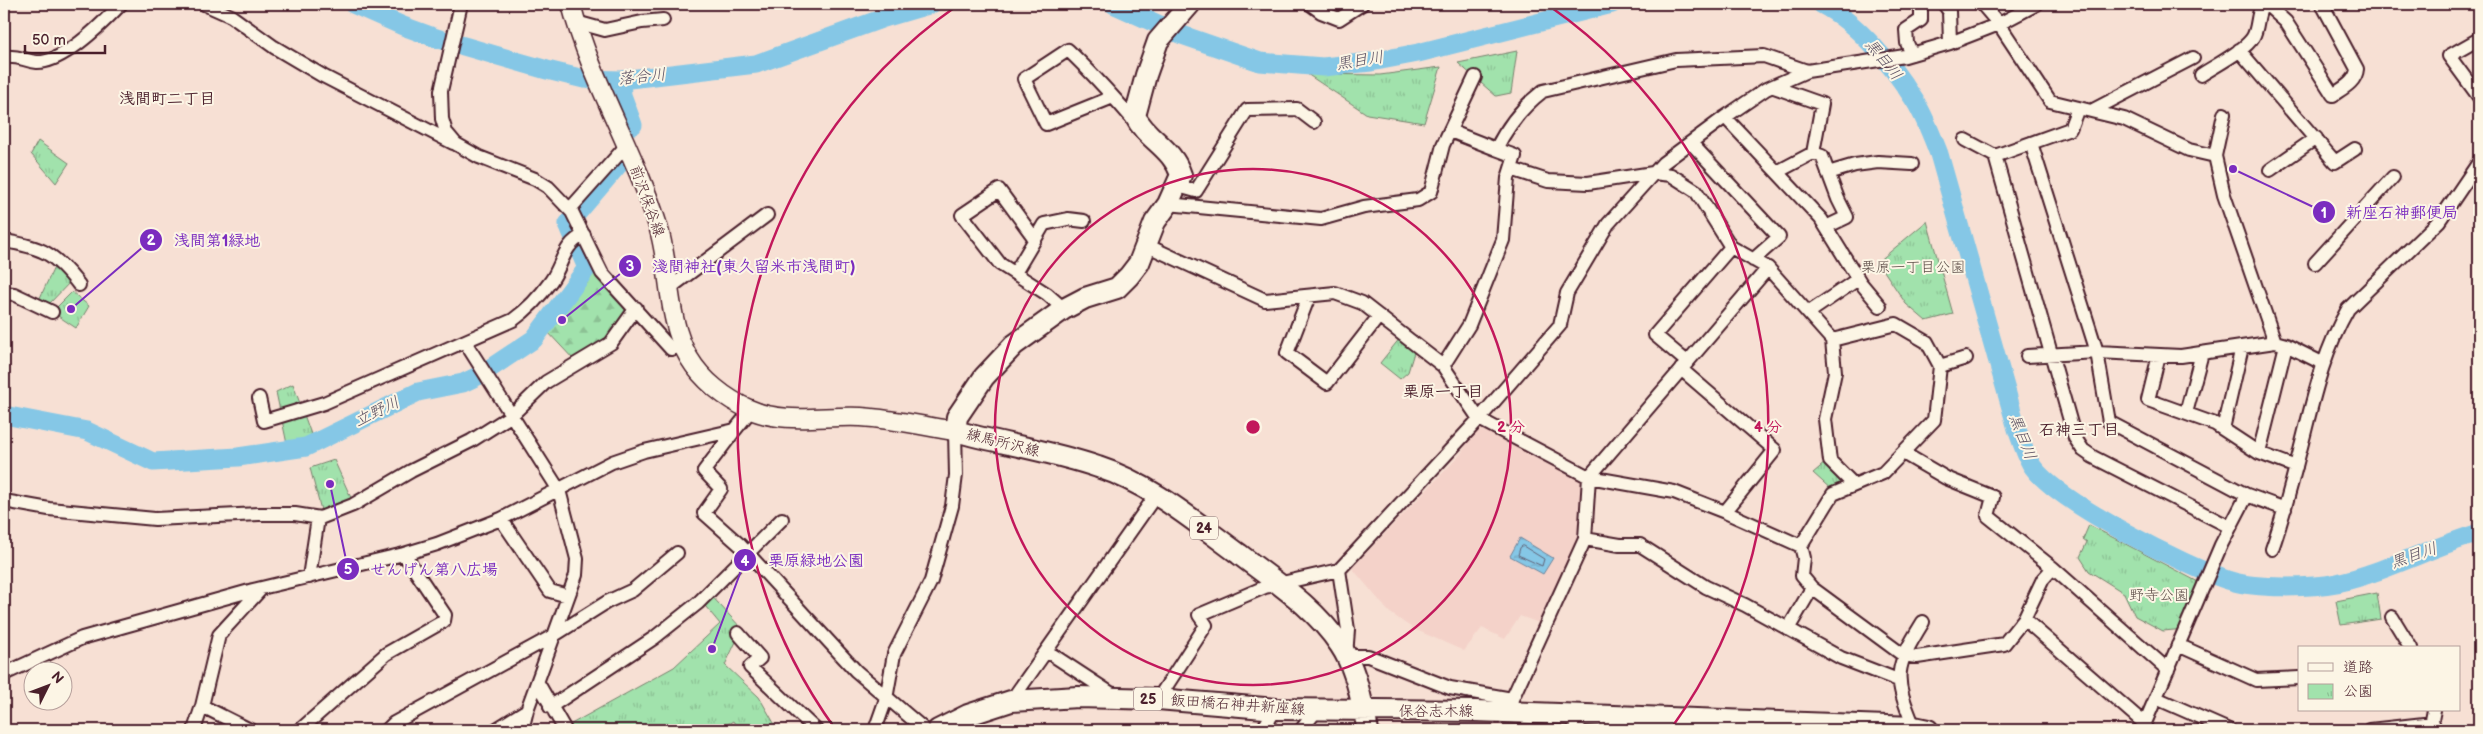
<svg xmlns="http://www.w3.org/2000/svg" width="2483" height="734" viewBox="0 0 2483 734" font-family="'Balsamiq Sans','Klee One',sans-serif">
<style>
.built{fill:#f4d2c9}
.forest{fill:url(#forest-firs);stroke:#76806c}
.park{fill:url(#park-tufts);stroke:#76806c}
.water{fill:url(#water-ripples);stroke:#6d849b}
.lines{fill:none;stroke-linecap:round;stroke-linejoin:round}
.shore{stroke:#626276;stroke-width:1}
.river{stroke:#85c7e6;stroke-width:19}
.street-casing{stroke:#4a1f2b;stroke-width:16}
.secondary-casing{stroke:#4a1f2b;stroke-width:21}
.primary-casing{stroke:#4a1f2b;stroke-width:24}
.street{stroke:#fcf5e5;stroke-width:12}
.secondary{stroke:#fcf5e5;stroke-width:18}
.primary{stroke:#fcf5e5;stroke-width:20}
.ring{fill:none;stroke:#c2185b;stroke-width:2.5}
.labels{text-anchor:middle;dominant-baseline:central;stroke-width:4;stroke-linejoin:round;paint-order:stroke}
.shield{fill:#fcf5e5;stroke:#7f5f63;stroke-width:1}
.shield-label{font-size:14px;font-weight:bold;fill:#4a1f2b}
.street-label{font-size:15px;fill:#4a1f2b;stroke:#fcf5e5}
.park-label{font-size:15px;fill:#60504b;stroke:#fcf5e5}
.water-label{font-size:16px;font-style:italic;fill:#5c5163;stroke:#fcf5e5}
.neighbourhood-label{font-size:16px;font-weight:bold;fill:#4a1f2b;stroke:#fcf5e5}
.centre{fill:#c2185b;stroke:#fcf5e5;stroke-width:2.5}
.ring-label{font-size:15px;text-anchor:middle;font-weight:bold;fill:#c2185b;stroke:#fcf5e5;stroke-width:4;stroke-linejoin:round;paint-order:stroke}
.leader{fill:none;stroke:#7b2cbf;stroke-width:2}
.callout-dot{fill:#7b2cbf;stroke:#fcf5e5;stroke-width:2}
.mark-label{font-size:15px;text-anchor:middle;font-weight:bold;fill:#fff}
.callout-label{font-size:16px;text-anchor:middle;font-weight:bold;fill:#7b2cbf;stroke:#fcf5e5;stroke-width:4;stroke-linejoin:round;paint-order:stroke}
</style>
<defs>
<pattern id="forest-firs" width="22" height="20" patternUnits="userSpaceOnUse" patternTransform="scale(1.25)"><rect width="22" height="20" fill="#a1e2ac"/><path d="M5 1l3.5 6h-7zM16 11l3.5 6h-7z" fill="#8cc194"/></pattern>
<pattern id="park-tufts" width="24" height="20" patternUnits="userSpaceOnUse" patternTransform="scale(1.25)"><rect width="24" height="20" fill="#a1e2ac"/><path d="M3 7l-1-3M5 7V3M7 7l1-3M15 17l-1-3M17 17v-4M19 17l1-3" fill="none" stroke="#8cc194"/></pattern>
<pattern id="water-ripples" width="26" height="14" patternUnits="userSpaceOnUse" patternTransform="scale(1.25)"><rect width="26" height="14" fill="#85c7e6"/><path d="M2 4q2-2 4 0t4 0M15 11q2-2 4 0t4 0" fill="none" stroke="#74aac5"/></pattern>
</defs>
<rect width="100%" height="100%" fill="#f7e0d4"/>
<filter id="ink" filterUnits="userSpaceOnUse"><feTurbulence type="fractalNoise" baseFrequency=".02" numOctaves="2"/><feDisplacementMap in="SourceGraphic" scale="10" xChannelSelector="R" yChannelSelector="G"/><feConvolveMatrix kernelMatrix="1 2 1 2 8 2 1 2 1" color-interpolation-filters="sRGB"/></filter>
<g filter="url(#ink)">
<path class="built" d="M1481,422L1584,478L1581,535L1539,623L1520,616L1505,639L1482,628L1464,651L1412,628L1389,612L1352,568L1460,455Z"/>
<path class="forest" d="M593,265L628,306V313L606,337L575,361L546,330Z"/>
<path class="park" d="M1517,51L1511,93L1496,96L1458,63Z
M1441,67L1424,123L1367,114L1307,74L1380,75Z
M38,141L69,163L56,183L31,154Z
M1927,221L1953,314L1926,321L1906,304L1878,262Z
M56,263L72,280L48,305L39,300Z
M72,292L89,306L76,328L52,312Z
M1400,338L1415,349L1408,372L1400,379L1380,363Z
M293,384L312,437L287,444L276,392Z
M334,460L352,500L322,514L310,468Z
M1826,462L1845,481L1833,491L1813,473Z
M2089,525L2204,585L2185,629L2163,631L2135,616L2124,593L2089,571L2080,557L2087,542L2083,539Z
M709,593L742,629L725,665L759,697L778,730H739L733,721L718,730H565L564,728L674,667L720,624L701,601Z
M2377,593L2381,619L2341,625L2336,601Z"/>
<path class="water" d="M1520,538L1553,558L1543,574L1510,556Z"/>
<g class="lines">
<path class="shore" d="M1523,546L1544,559L1542,566L1518,555L1520,548Z"/>
<path class="river" d="M353,4L403,26L436,38L547,70L584,79L621,80L756,64L881,19L932,4
M1113,4L1182,35L1260,62L1323,67L1371,62L1418,53L1612,4
M1821,4C1858,23 1893,66 1915,101C1925,117 1932,136 1939,154L2017,429C2021,440 2025,453 2031,464C2052,500 2188,568 2231,581C2256,589 2311,588 2337,583C2386,572 2431,547 2479,533
M621,80L622,95L633,125
M4,415L87,431L153,462L238,457L306,447L418,392L463,383L480,375L534,339L587,268L568,224L619,164"/>
<g class="street-casing">
<path id="street" d="M204,4L231,16L274,47L323,76L453,143
M461,4L441,91L442,119L446,132L456,144L479,157L535,179L548,187L572,212L602,273L671,349L683,346
M1310,4L1321,12L1339,19L1362,4
M1944,4L1949,11L1950,43
M1982,4L1999,24L2050,101L2124,119L2189,150L2215,156
M2266,4L2286,22L2333,95C2343,88 2356,82 2357,69L2322,4
M576,22L605,30L642,22L663,20
M2479,39L2449,56L2479,97
M2239,50L2335,162L2355,149
M1912,54L1907,43L1906,30L1921,20V4
M4,57C20,55 24,61 37,62C64,63 104,22 121,4
M2201,75C2214,66 2245,51 2253,37C2259,27 2256,13 2264,4
M1774,87L1822,104L1813,153
M1113,97L1046,124L1024,79L1068,50C1090,71 1110,93 1130,116H1135
M2093,110L2193,58
M2224,114L2215,156L2224,195L2275,342L2286,345L2322,363
M1725,117L1821,219L1860,282L1880,306
M1450,131L1496,149
M1965,140L1995,156L2070,129L2078,108
M2031,143L2097,352L2109,422L2247,495L2285,509
M1692,144L1779,237L1753,260
M1995,156L2075,438L2083,450L2093,457L2230,527
M1511,169L1548,181L1588,183L1653,173L1671,175L1696,191L1731,247L1768,268L1832,340L1835,372L1825,419L1830,461L1854,485
M2270,170L2316,138
M1777,172L1813,153L1822,156L1838,199L1847,217L1826,227
M1828,173L1855,165L1878,162L1912,164
M1178,186L1196,191L1247,110L1297,109L1314,122
M1168,204L1321,219L1364,207L1418,200L1431,192L1443,145L1475,77
M570,209L626,146
M1035,239L999,190L962,215L1000,264L1047,294L1064,309
M4,241C43,247 55,254 79,285
M1146,245L1265,300L1335,293L1362,303L1443,366L1479,419L1339,570L1348,630L1346,656H1368L1450,688L1512,699
M2315,263L2393,177
M1015,273L1044,224L1068,219L1084,221
M671,287L767,215
M4,293L14,294L52,312
M1309,296L1287,353L1327,383L1379,316
M1808,313L1858,279
M465,342L559,490L577,559L576,575L527,710L522,730
M2159,355L2148,400L2215,424L2259,453L2296,467
M2027,356L2097,352L2181,356L2275,342
M1687,362L1655,335L1731,247
M1443,366L1469,325L1503,240L1508,178L1515,156L1496,149C1508,125 1522,107 1543,91L1676,60L1764,56L1807,71
M1940,366L1966,358
M1681,369L1775,450L1725,512
M259,398L264,421L324,403L513,320C527,310 541,295 551,281C563,264 563,244 584,235
M2186,413L2202,353
M2223,429L2242,347
M735,430L704,471L721,489L704,513L740,545L856,671L925,730
M1903,453L1946,478L1993,497L1988,516L2053,568L2168,670
M2259,453L2286,345
M4,501L49,509L155,519L259,514H295L320,518L353,505L411,471L471,441L512,415L546,382L611,343L636,308
M501,519L550,591L568,596
M1585,539L1620,545H1640L1706,587L1745,605L1841,658L1898,680
M1801,546L1833,494L1883,473L1934,420L1940,366L1927,342L1896,324L1832,340
M2272,549C2285,512 2294,474 2304,435C2315,391 2325,349 2348,309L2439,221L2479,162
M309,577L318,518
M1812,588L1903,655L1917,657L2004,644L2024,619L2043,579L2053,568
M2392,617L2411,648
M2024,619L2145,724
M1788,629L1812,588L1802,576L1804,558L1801,546L1725,512L1674,492L1589,477L1479,419L1560,325L1567,293L1608,224L1663,163L1725,117L1766,89L1807,71L1905,56L1950,43L1999,24L2037,4
M738,633L760,658L750,667L816,730
M2178,645L2256,680L2299,678
M1048,652L1115,696
M4,674L82,638L253,590L404,554L437,544L501,519L612,462L644,451L735,430L751,410
M538,683L565,730
M2156,698L2229,730
M1158,699L1206,625L1199,615L1265,587L1339,570
M1011,701L1156,495
M202,706L250,730
M550,707L654,638L698,603L782,519
M1511,707L1512,699L1585,539L1589,477L1768,268
M1914,727C1893,676 1894,669 1923,622
M194,730L202,706L219,635L262,588
M300,730L386,654L444,621L445,615L404,554
M387,730L394,723L553,636L607,602L633,590L677,553
M495,730L527,710
M875,730L886,699L894,654L931,581L952,506L956,475L955,431
M1262,730L1276,709
M1301,730L1317,710
M1574,730L1585,714
M2142,730L2221,545L2247,495
M2370,730L2433,723
M2430,730L2434,710"/>
</g>
<g class="secondary-casing">
<path id="secondary" d="M571,4C591,81 634,149 658,226C671,268 666,319 689,358C702,380 726,399 749,409C784,425 824,415 861,417C892,419 924,426 955,431"/>
</g>
<g class="primary-casing">
<path id="primary" d="M1190,4L1158,41L1146,75L1135,116C1147,140 1172,147 1181,175L1168,204L1155,222L1139,263L1129,276L1117,288L1085,298L1064,309L1014,345L984,377L957,417L955,431C1002,444 1052,451 1098,467C1151,484 1195,522 1239,554C1275,582 1314,606 1340,645C1357,670 1361,701 1368,730
M938,730L968,715L1011,701L1078,697L1158,699L1276,709L1475,711L1914,727L1928,730"/>
</g>
<use href="#street" class="street"/>
<use href="#secondary" class="secondary"/>
<use href="#primary" class="primary"/>
</g>
</g>
<g class="ring">
<circle cx="1253" cy="427" r="258"/>
<path d="M836 730A515 515 0 0 1 958 5M1548 5A515 515 0 0 1 1670 730"/>
</g>
<g class="labels">
<g class="shield">
<rect x="1190" y="516.5" width="28" height="23" rx="4"/>
<rect x="1134" y="687.5" width="28" height="23" rx="4"/>
</g>
<g class="shield-label">
<text x="1204" y="528">24</text>
<text x="1148" y="699">25</text>
</g>
<g class="street-label">
<text transform="translate(647 201) rotate(70)">前沢保谷線</text>
<text transform="translate(1003 443) rotate(14)">練馬所沢線</text>
<text transform="translate(1238 705) rotate(4)">飯田橋石神井新座線</text>
<text x="1436" y="711">保谷志木線</text>
</g>
<g class="park-label">
<text x="1913" y="267">栗原一丁目公園</text>
<text x="2159" y="595">野寺公園</text>
</g>
<g class="water-label">
<text transform="translate(1883 60) rotate(51)">黒目川</text>
<text transform="translate(1360 61) rotate(-9)">黒目川</text>
<text transform="translate(642 77) rotate(-6)">落合川</text>
<text transform="translate(377 412) rotate(-26)">立野川</text>
<text transform="translate(2022 437) rotate(69)">黒目川</text>
<text transform="translate(2414 556) rotate(-19)">黒目川</text>
</g>
<g class="neighbourhood-label">
<text x="167" y="99">浅間町二丁目</text>
<text x="1443" y="392">栗原一丁目</text>
<text x="2079" y="430">石神三丁目</text>
</g>
</g>
<circle cx="1253" cy="427" r="8" class="centre"/>
<g class="ring-label">
<text x="1511" y="432">2 分</text>
<text x="1768" y="432">4 分</text>
</g>
<path class="leader" d="M2233 169L2324 212M71 309L151 240M562 320L630 266M712 649L745 560M330 484L348 569"/>
<g class="callout-dot">
<circle cx="2233" cy="169" r="5"/>
<circle cx="71" cy="309" r="5"/>
<circle cx="562" cy="320" r="5"/>
<circle cx="712" cy="649" r="5"/>
<circle cx="330" cy="484" r="5"/>
<circle cx="2324" cy="212" r="12"/>
<circle cx="151" cy="240" r="12"/>
<circle cx="630" cy="266" r="12"/>
<circle cx="745" cy="560" r="12"/>
<circle cx="348" cy="569" r="12"/>
</g>
<g class="mark-label">
<text x="2324" y="218">1</text>
<text x="151" y="245">2</text>
<text x="630" y="271">3</text>
<text x="745" y="566">4</text>
<text x="348" y="574">5</text>
</g>
<g class="callout-label">
<text x="2402" y="218">新座石神郵便局</text>
<text x="217" y="246">浅間第1緑地</text>
<text x="754" y="272">淺間神社(東久留米市浅間町)</text>
<text x="816" y="566">栗原緑地公園</text>
<text x="434" y="575">せんげん第八広場</text>
</g>
<rect width="2483" height="734" fill="none" stroke="#fcf5e5" stroke-width="20"/>
<rect x="10" y="10" width="2463" height="714" fill="none" stroke="#4a1f2b" stroke-width="2" filter="url(#ink)"/>
<rect x="2298" y="646" width="162" height="65" fill="#fcf5e5" stroke="#b59f9b"/>
<rect x="2308" y="663" width="25" height="8" fill="#fcf5e5" stroke="#b59f9b"/>
<text x="2343" y="672" font-size="15" fill="#4a1f2b">道路</text>
<rect x="2308" y="684" width="25" height="15" fill="url(#park-tufts)" stroke="#b59f9b"/>
<text x="2343" y="696" font-size="15" fill="#4a1f2b">公園</text>
<g transform="translate(48 686) rotate(48)"><circle r="24" fill="#fcf5e5" stroke="#b59f9b"/>
<path d="M0-4L9 19L0 12L-9 19Z" fill="#4a1f2b"/>
<text y="-8" font-size="14" font-weight="bold" text-anchor="middle" fill="#4a1f2b">N</text>
</g>
<path d="M25 45v8h80v-8" fill="none" stroke="#4a1f2b" stroke-width="2.5"/>
<text x="32" y="45" font-size="15" fill="#4a1f2b" stroke="#fcf5e5" stroke-width="4" paint-order="stroke">50 m</text>
</svg>
